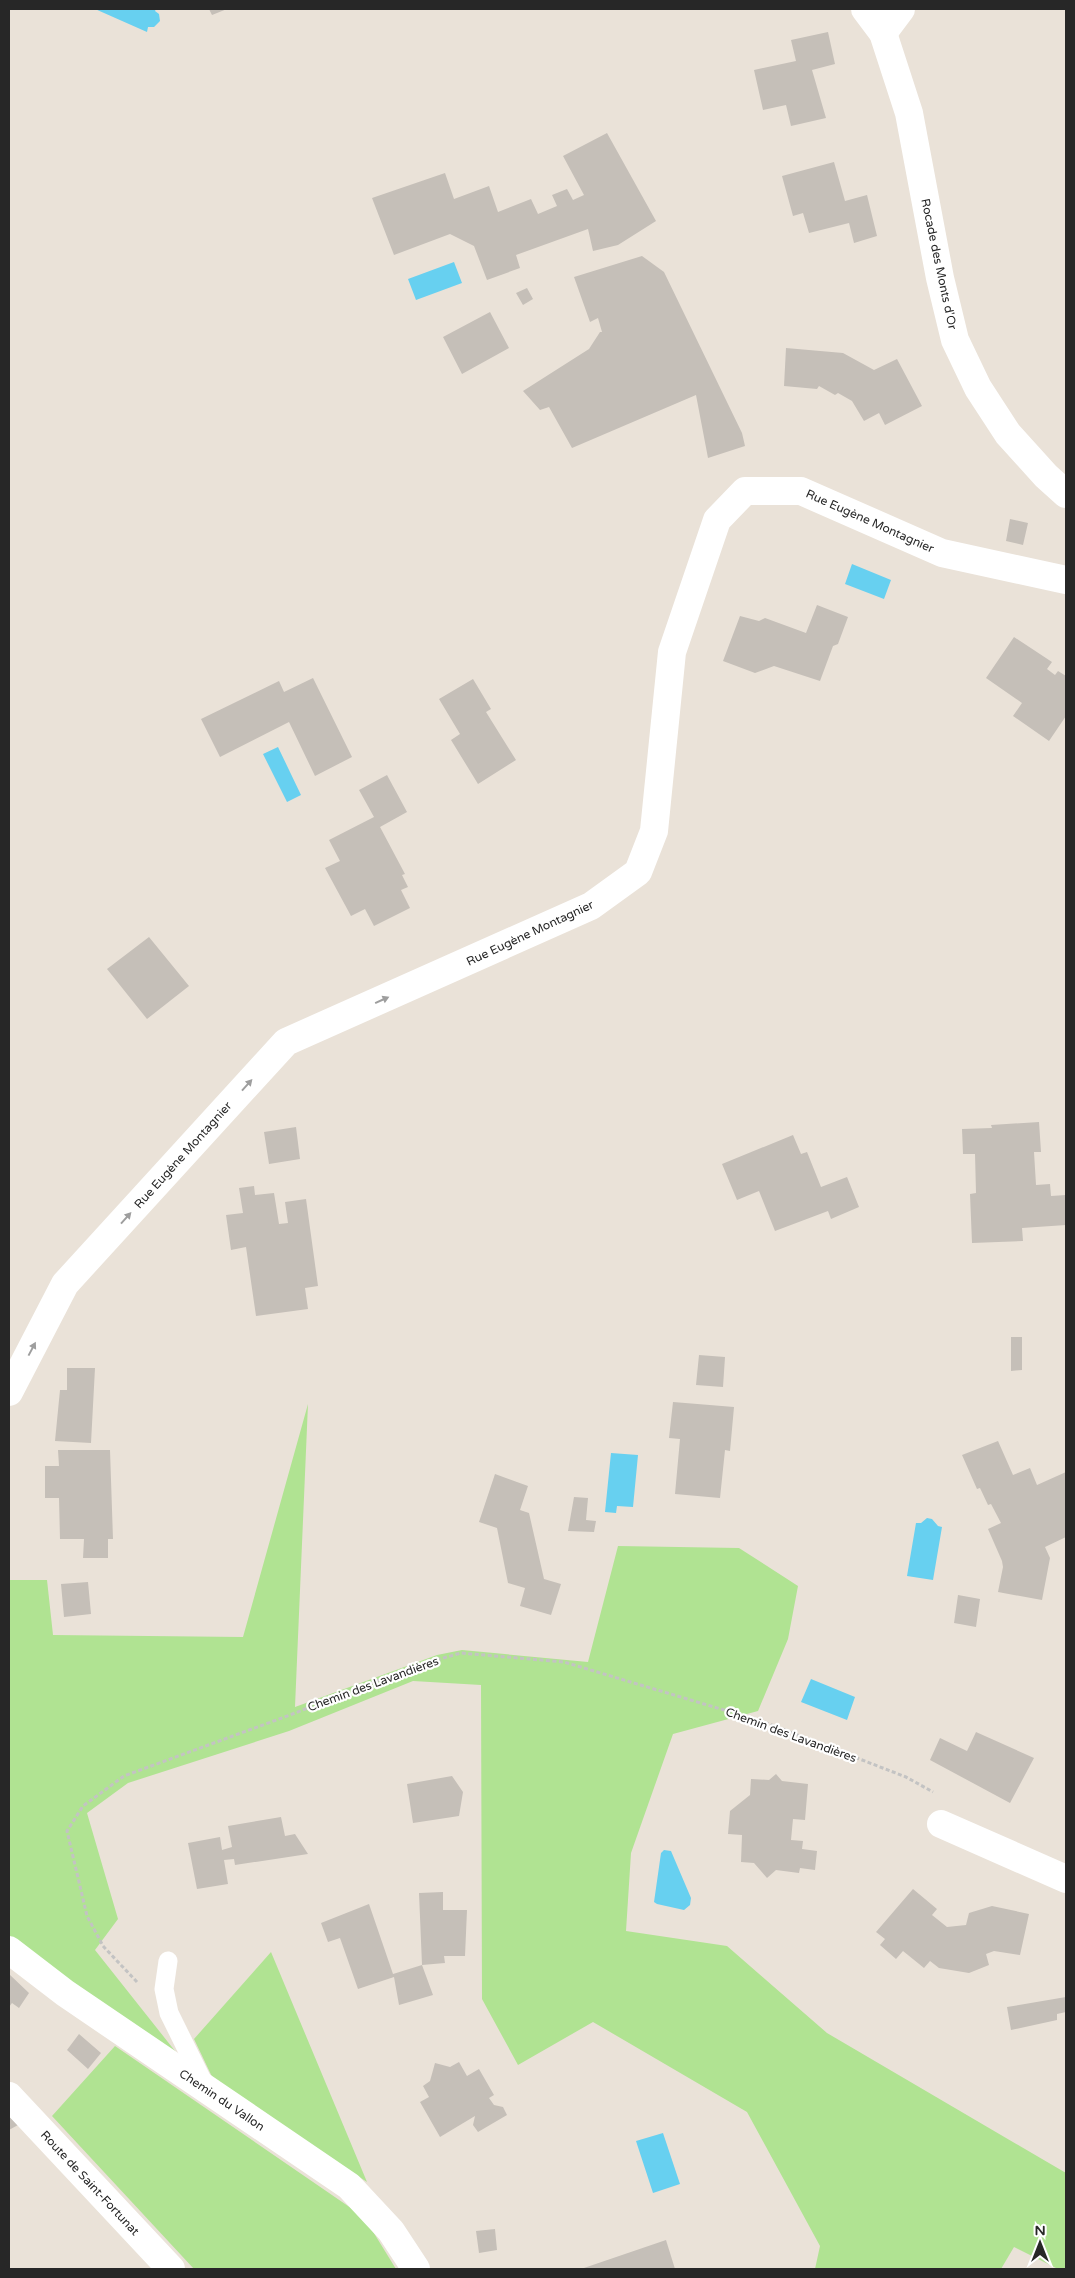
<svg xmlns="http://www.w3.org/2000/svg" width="1075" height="2278" viewBox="0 0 1075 2278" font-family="'Varela Round',sans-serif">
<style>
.green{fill:#b0e392}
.water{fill:#67d0f0}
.building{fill:#c5bfb8}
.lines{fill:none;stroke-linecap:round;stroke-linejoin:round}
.path{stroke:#c3c3c3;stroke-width:3;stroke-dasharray:4 2.5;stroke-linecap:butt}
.lane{stroke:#fff;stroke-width:19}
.street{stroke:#fff;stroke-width:28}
.secondary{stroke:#fff;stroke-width:28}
.oneway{fill:#9e9e9e}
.labels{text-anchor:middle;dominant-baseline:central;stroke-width:4.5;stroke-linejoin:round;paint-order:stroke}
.street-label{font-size:12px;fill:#272727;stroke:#fff}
</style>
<rect width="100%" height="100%" fill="#eae2d8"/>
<path class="green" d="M308,1404L295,1707L437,1655L462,1650L588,1662L618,1546L739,1548L798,1586L788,1639L758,1711L673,1734L631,1853L626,1931L727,1946L827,2033L1066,2173V2269H1058L1014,2247L1001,2269H815L820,2246L747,2112L593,2022L518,2065L482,1999L481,1685L413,1681L289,1731L128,1783L87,1813L118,1919L95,1950L179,2056L39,1961L9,1935V1580H47L53,1635L243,1637Z
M271,1952L367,2182L215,2083L194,2039Z
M115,2046L364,2217L396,2269H194L52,2116Z"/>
<path class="water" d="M95,9H156L155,11L159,14L160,21L154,27H148L147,32Z
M454,262L462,283L416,300L408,279Z
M852,564L891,580L884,599L845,584Z
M278,747L301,795L287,802L263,754Z
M611,1453L638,1455L633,1507L617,1506L616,1513L605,1512Z
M927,1518L932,1519L938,1526L942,1527L933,1580L907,1576L916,1523H921Z
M811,1679L855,1697L847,1720L801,1702Z
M664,1850L671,1851L691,1898L690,1905L684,1910L657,1904L654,1902L661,1853Z
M663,2133L680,2184L653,2193L636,2141Z"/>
<path class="building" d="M209,9H227L212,15Z
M828,32L835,64L812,70L826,118L791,126L786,105L763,110L754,70L796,61L791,40Z
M607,133L656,221L618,245L593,251L588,229L516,255L520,268L487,280L474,246L450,234L394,255L372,198L445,173L454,199L489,186L498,212L531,199L538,214L557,206L552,195L567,189L573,200L584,195L563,156Z
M834,162L845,201L867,195L877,236L854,243L849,223L809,233L803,213L793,216L782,176Z
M642,256L664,272L742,433L745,446L708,458L696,395L572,448L549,407L540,410L523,391L589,349L600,332H602L598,318L590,322L574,277Z
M527,288L533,299L523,305L516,293Z
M490,312L509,348L462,374L443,337Z
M786,348L843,353L874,370L897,359L922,406L885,425L879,413L864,421L852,401L838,393L835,395L819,386L817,389L784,386Z
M1010,519L1028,523L1023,545L1006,541Z
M817,605L848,617L838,644L833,646L820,681L774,666L755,673L723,661L740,616L759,621L765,618L806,633Z
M1014,637L1052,662L1047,669L1055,675L1058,671L1066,676V716L1049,741L1013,716L1022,703L986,678Z
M313,678L352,757L315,776L289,722L220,757L201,719L279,681L284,692Z
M473,679L491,709L486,712L516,760L478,784L451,740L460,734L439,699Z
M387,775L407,812L380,827L405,874L402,875L408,887L401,890L410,908L374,926L365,909L351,916L325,868L340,861L329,840L374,817L359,790Z
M149,937L189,986L147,1019L107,969Z
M1039,1122L1041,1152H1034L1036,1185L1050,1184L1051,1196L1066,1195V1225L1022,1228L1023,1241L972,1243L970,1194L976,1193L975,1154H963L962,1129L992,1128L991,1125Z
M296,1127L300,1159L269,1164L264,1132Z
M793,1135L801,1154L807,1152L821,1187L847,1177L859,1207L831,1219L828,1211L775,1231L759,1191L737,1200L722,1164Z
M254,1186L255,1195L274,1193L279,1224L288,1223L285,1202L306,1199L318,1286L305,1288L308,1309L256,1316L246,1247L231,1250L226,1215L243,1213L239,1188Z
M1011,1337H1022V1370L1011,1371Z
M699,1355L725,1357L723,1387L696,1385Z
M67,1368H95L91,1443L55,1441L60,1390H67Z
M673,1402L734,1407L730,1451L725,1450L720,1498L675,1494L680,1439L669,1438Z
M998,1441L1013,1475L1030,1468L1037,1485L1066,1472V1537L1045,1547L1050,1558L1042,1600L998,1592L1003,1567L1002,1561L988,1529L1001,1523L991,1504L988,1505L980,1488L977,1489L962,1455Z
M58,1450H110L113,1539H108V1558H83L84,1539H60L59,1498H45V1466H59Z
M495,1474L528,1486L520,1510L529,1513L544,1579L561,1584L551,1615L520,1606L525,1588L508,1583L497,1528L479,1522Z
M574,1497L588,1498L586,1520L596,1521L594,1532L568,1531Z
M88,1582L91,1614L64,1617L61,1584Z
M958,1595L980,1599L976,1627L954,1623Z
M976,1732L1034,1758L1010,1803L930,1760L940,1738L967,1751Z
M776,1774L782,1781L808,1784L805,1820L793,1819L791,1840L803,1841L802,1849L817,1851L815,1870L800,1868L799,1873L776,1870L767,1878L754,1863L741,1862L742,1835L728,1834L730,1811L750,1795L751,1779L769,1780Z
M452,1776L463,1792L459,1816L413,1823L407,1784Z
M281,1817L285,1836L295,1834L308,1854L235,1865L234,1859L224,1860L228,1884L197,1889L188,1843L220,1837L222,1850L232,1847L228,1826Z
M913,1889L937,1909L932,1915L947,1927L966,1925L969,1913L992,1906L1029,1914L1020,1955L994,1951L986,1954L989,1965L969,1973L939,1968L930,1961L924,1968L903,1951L896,1959L880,1945L885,1939L876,1932Z
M443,1892V1910H467L465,1956H444L445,1963L422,1965L419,1893Z
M369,1904L393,1974L422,1965L433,1995L399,2005L394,1977L358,1989L340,1938L328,1942L321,1923Z
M9,1974L29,1993L19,2008L12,2003L9,2007Z
M1066,1997V2012L1057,2014V2020L1011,2030L1007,2007Z
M79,2034L101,2053L88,2069L67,2050Z
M459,2062L467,2076L479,2069L494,2095L489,2098L494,2105L503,2107L507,2115L478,2132L473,2125L475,2116L440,2137L420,2102L429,2097L423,2086L430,2081L435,2063L450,2067Z
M9,2116L18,2125L9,2130Z
M495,2229L497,2250L479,2253L476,2231Z
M666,2240L675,2269H581Z"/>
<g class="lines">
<path class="path" d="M137,1982L103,1946L87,1916L67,1831L83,1806L124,1776L290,1715L415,1666L461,1653L564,1662L764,1722L906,1777L933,1792"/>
<path class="lane" d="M168,1961L164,1989L169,2013L205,2086"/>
<path class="street" d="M883,33L901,9
M9,1392L65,1284L286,1042L591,906L638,872L654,831L672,652L717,520L745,491H801L942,553L1066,580
M941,1824L1066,1879
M9,1950L65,1993L349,2186L391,2231L416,2269"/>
<path class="secondary" d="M865,9L883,33L909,113L940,278L955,340L978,388L1008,434L1046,476L1066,494
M9,2096L171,2269"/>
</g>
<defs><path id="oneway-solid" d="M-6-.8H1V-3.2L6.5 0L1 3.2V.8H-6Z" transform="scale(1.25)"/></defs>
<g class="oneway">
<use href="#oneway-solid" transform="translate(382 1000) rotate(-24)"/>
<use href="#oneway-solid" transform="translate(247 1085) rotate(-48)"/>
<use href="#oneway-solid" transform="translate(126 1218) rotate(-48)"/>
<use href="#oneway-solid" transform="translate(32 1349) rotate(-62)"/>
</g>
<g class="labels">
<g class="street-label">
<text transform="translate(939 264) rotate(78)">Rocade des Monts d'Or</text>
<text transform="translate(870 521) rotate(24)">Rue Eugène Montagnier</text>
<text transform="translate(530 933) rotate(-25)">Rue Eugène Montagnier</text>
<text transform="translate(183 1155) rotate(-48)">Rue Eugène Montagnier</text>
<text transform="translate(373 1684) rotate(-20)">Chemin des Lavandières</text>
<text transform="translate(791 1735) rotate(20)">Chemin des Lavandières</text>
<text transform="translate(222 2100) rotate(34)">Chemin du Vallon</text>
<text transform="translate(90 2183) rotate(47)">Route de Saint-Fortunat</text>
</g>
</g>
<rect width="1075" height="2278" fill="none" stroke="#272727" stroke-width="20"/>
<g transform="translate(1040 2243)" stroke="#ffffff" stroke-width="4" paint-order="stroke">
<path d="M0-4L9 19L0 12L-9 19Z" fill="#272727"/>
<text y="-8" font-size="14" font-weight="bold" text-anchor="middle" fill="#272727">N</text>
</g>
</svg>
